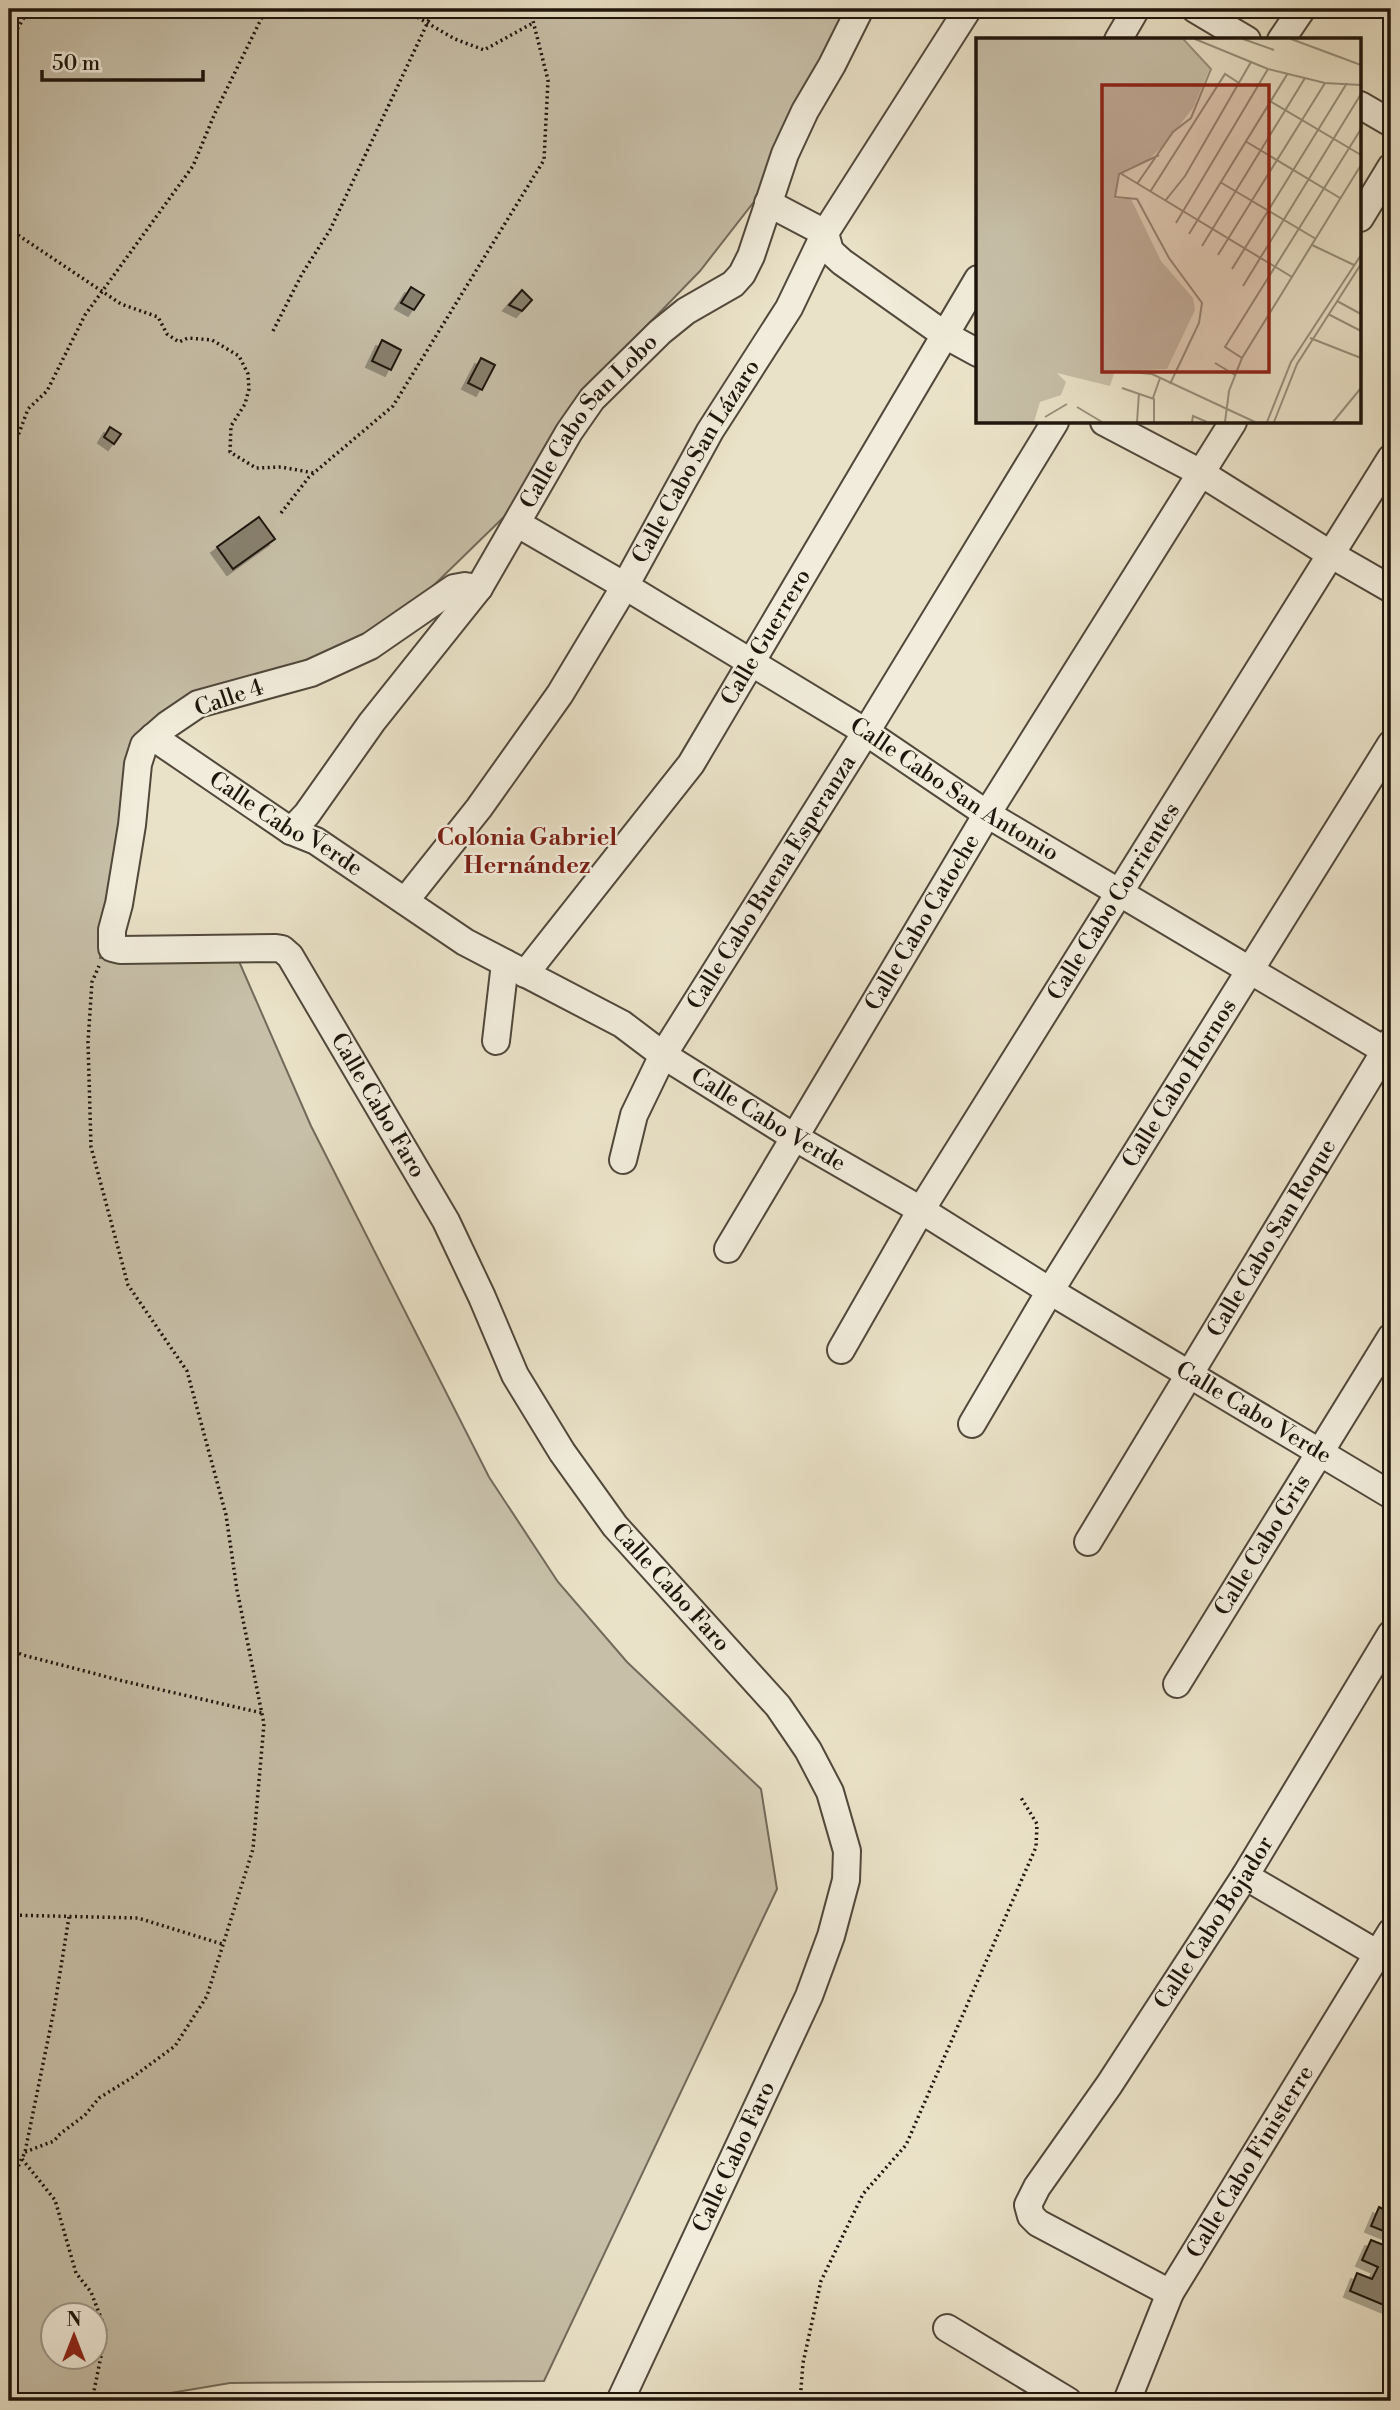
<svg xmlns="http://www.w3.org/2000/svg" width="1400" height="2410" viewBox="0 0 1400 2410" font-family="'Libre Bodoni',serif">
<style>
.green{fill:#c7bfa8;stroke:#726a5a;stroke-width:2;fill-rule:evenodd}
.building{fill:#88806e;stroke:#1e150c;stroke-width:2;filter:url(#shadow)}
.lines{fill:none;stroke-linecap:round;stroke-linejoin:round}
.lane-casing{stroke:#51483b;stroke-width:16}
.street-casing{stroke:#51483b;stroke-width:30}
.path{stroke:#1e150c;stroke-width:3.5;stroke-dasharray:2 3.5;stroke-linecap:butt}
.lane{stroke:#f1ecdb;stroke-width:12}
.street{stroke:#f1ecdb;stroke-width:26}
.labels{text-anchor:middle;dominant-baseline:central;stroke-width:5;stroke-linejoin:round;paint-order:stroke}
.street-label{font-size:23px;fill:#1e150c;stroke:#f1ecdb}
.neighbourhood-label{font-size:24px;font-weight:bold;fill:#7a1f14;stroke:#f1ecdb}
.inset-road{fill:none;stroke:#98907d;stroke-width:2}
.view{fill:#8f2418;fill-opacity:0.15;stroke:#8f2418;stroke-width:3.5}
.inset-edge{fill:none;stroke:#1e150c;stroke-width:3.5}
</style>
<defs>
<filter id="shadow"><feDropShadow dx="-6" dy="6" stdDeviation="0" flood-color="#0004"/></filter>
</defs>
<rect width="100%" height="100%" fill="#eae2c8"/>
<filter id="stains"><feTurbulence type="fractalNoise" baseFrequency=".00286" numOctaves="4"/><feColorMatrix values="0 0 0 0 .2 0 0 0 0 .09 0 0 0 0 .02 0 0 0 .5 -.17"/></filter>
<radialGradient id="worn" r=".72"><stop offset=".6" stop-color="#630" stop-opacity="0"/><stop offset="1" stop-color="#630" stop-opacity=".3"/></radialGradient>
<path class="green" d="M9,9H855L760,194L700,271L592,382L509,512L393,625L146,732L100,958L238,959L311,1126L489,1477L558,1582L627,1662L761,1789L777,1889L544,2381L230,2383L123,2401H9ZM52,2316H94V2358H52Z"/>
<path class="building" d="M411,287L424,295L414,310L401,303Z
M522,290L532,300L522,311L509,305Z
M382,340L401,350L391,370L372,361Z
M481,358L495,365L482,390L468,383Z
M110,427L121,434L114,444L104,437Z
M259,517L275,539L233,569L217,547Z
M1379,2207L1391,2213V2234L1371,2226Z
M1371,2240L1391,2248V2271L1389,2270L1383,2284L1391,2287V2308L1350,2291L1357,2273L1372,2279L1378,2267L1362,2260Z"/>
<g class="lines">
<g class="lane-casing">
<path id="lane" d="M1389,2401H1391"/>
</g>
<g class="street-casing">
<g id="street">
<path d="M1195,9L1247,40"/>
<path d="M1118,40L1136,9"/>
<path d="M1281,40L1302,9"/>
<path d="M1360,105L1391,123"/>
<path d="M768,203L825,233L830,251L842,262L945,335L978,353"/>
<path d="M1360,218L1391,167"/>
<path d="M1104,422L1201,473L1330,554L1391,589"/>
<path id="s1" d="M518,524L625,586L866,732L987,814L1391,1054"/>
<path id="s2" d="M479,588L465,586L454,588L370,646L311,673L198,704L167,725L144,745L138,764L132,825L119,904L112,930V948L120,950L276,948L282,949L290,956L446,1221L482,1297L515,1375L562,1452L615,1526L778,1706L808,1750L830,1792L847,1851L846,1880L831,1936L809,1996L620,2401"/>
<path id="s3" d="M153,737L291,831L316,841L465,942L622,1024L663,1055L794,1137L921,1210L1050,1291L1391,1495"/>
<path id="s4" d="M291,831L307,814L372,722L479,588L569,432L592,399L660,332L686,311L733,284L742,274L751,256L785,154L805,111L832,65L860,9"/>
<path id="s5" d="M405,901L479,808L560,694L625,586L710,431L789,308L825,233L968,9"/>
<path id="s6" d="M525,974L691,764L978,279"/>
<path d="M496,1041L505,963"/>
<path id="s7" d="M623,1160L634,1115L663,1055L866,732L1055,422"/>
<path id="s8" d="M728,1249L987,814L1233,422"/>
<path id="s9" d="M841,1350L921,1210L1391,458"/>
<path id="s10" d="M972,1424L1050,1291L1391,744"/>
<path id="s11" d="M1088,1542L1391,1041"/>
<path id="s12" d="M1177,1684L1391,1337"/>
<path d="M1245,1876L1378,1954"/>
<path id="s13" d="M1170,2293L1038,2223L1031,2216L1028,2205L1037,2187L1109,2085L1245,1876L1391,1634"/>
<path d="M947,2328L1068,2401"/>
<path id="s14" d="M1127,2401L1170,2293L1391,1932"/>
</g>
</g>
<path class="path" d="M403,9L455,39L484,50L533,23
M9,43L29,9
M9,229L121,304L158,317L167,334L179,342L188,338L212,340L239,356L248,374L249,389L245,404L231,426L230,452L256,468L281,467L314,473
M273,331L302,274L330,230L434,9
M9,460L28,409L47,391L85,315L193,166L215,113L266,9
M281,513L309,477L393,406L544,160L548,80L530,9
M9,1649L23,1655L123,1681L262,1713
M9,1915L138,1918L222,1944
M25,2152L54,2141L60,2134L85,2115L99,2098L133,2077L175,2046L207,1996L253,1849L264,1724L237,1590L226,1515L187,1371L128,1285L91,1147L88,1042L92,982L99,966
M22,2159L55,2200L76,2273L91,2292L106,2331L92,2401
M9,2186L25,2152L54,2010L69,1917
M800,2401L803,2363L821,2281L863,2194L906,2145L1036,1847L1037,1824L1020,1796"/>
<use href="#lane" class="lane"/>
<use href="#street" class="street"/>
</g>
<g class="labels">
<g class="street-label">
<text stroke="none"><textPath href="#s4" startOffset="508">Calle Cabo San Lobo</textPath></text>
<text stroke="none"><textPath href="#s5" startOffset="528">Calle Cabo San Lázaro</textPath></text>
<text stroke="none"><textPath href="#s6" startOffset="415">Calle Guerrero</textPath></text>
<text transform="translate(229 698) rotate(-19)">Calle 4</text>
<text stroke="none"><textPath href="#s1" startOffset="511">Calle Cabo San Antonio</textPath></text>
<text stroke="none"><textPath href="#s3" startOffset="159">Calle Cabo Verde</textPath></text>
<text stroke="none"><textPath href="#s7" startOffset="317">Calle Cabo Buena Esperanza</textPath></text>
<text stroke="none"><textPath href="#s9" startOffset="525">Calle Cabo Corrientes</textPath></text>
<text stroke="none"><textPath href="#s8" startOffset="380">Calle Cabo Catoche</textPath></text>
<text stroke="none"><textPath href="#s10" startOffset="399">Calle Cabo Hornos</textPath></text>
<text stroke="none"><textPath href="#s2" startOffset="938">Calle Cabo Faro</textPath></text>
<text stroke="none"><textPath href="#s3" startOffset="726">Calle Cabo Verde</textPath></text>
<text stroke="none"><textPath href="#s11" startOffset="355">Calle Cabo San Roque</textPath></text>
<text stroke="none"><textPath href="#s3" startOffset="1293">Calle Cabo Verde</textPath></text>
<text stroke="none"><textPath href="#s12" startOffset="163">Calle Cabo Gris</textPath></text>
<text stroke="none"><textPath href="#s2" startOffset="1505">Calle Cabo Faro</textPath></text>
<text stroke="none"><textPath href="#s13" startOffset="509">Calle Cabo Bojador</textPath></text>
<text transform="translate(734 2157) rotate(-65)">Calle Cabo Faro</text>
<text stroke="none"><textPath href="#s14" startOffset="270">Calle Cabo Finisterre</textPath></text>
</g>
<g class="neighbourhood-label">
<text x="527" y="838">Colonia Gabriel<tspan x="527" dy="28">Hernández</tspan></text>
</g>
</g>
<g transform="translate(976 38)">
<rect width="385" height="385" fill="#eae2c8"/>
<path d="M0,1H205L234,30L217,70L187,108L173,121L144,134L138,161H155L185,223L217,260L219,272L191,331L139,333L134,348L81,335L90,344L85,357L64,364L58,384H0Z" fill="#c7bfa8"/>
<path class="inset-road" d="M219,1L292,31L349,45L385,47M267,1L298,12M315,1L385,27M294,63L385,117M269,103L364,160M183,117L143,136L139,159L161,161L193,220L226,265L223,285L194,346M144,135L316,239M244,144L340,201M161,146L197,94L215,80L235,31L207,1M174,154L249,36L263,45M189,163L209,138L275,24M200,185L292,31M213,196L312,35M336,207L378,227M226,208L329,40M242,217L349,45M256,231L371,45M267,248L385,56M361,263L385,276M352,276L385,293M334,300L385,320M266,320L249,309L385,91M239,325L259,337M154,334L176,336L279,384M146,350L178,361V384M177,360L184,340M101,369L126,384M69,379L91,366M161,384L163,355M216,384L217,378L231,384M249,384L253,353L266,320L385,127M291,384L315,324L385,217M298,384L321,326L385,226M357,384L385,350"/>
<path class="view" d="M126,47H293V334H126Z"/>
<rect width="385" height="385" class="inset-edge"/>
</g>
<rect width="1400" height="2410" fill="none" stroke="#eae2c8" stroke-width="35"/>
<rect x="10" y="10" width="1379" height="2389" fill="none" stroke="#1e150c" stroke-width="3.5"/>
<rect x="18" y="18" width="1365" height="2375" fill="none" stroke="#1e150c" stroke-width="2"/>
<g transform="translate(74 2336)"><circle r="33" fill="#f1ecdb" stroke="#9d9688" stroke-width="2"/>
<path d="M0-5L12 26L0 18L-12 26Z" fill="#8f2418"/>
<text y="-10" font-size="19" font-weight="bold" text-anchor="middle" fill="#1e150c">N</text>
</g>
<path d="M42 70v10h161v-10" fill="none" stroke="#1e150c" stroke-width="3.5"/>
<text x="52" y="70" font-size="21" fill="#1e150c" stroke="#f1ecdb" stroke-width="5" paint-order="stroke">50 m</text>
<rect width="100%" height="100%" filter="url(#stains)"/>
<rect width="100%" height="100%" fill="url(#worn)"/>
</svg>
